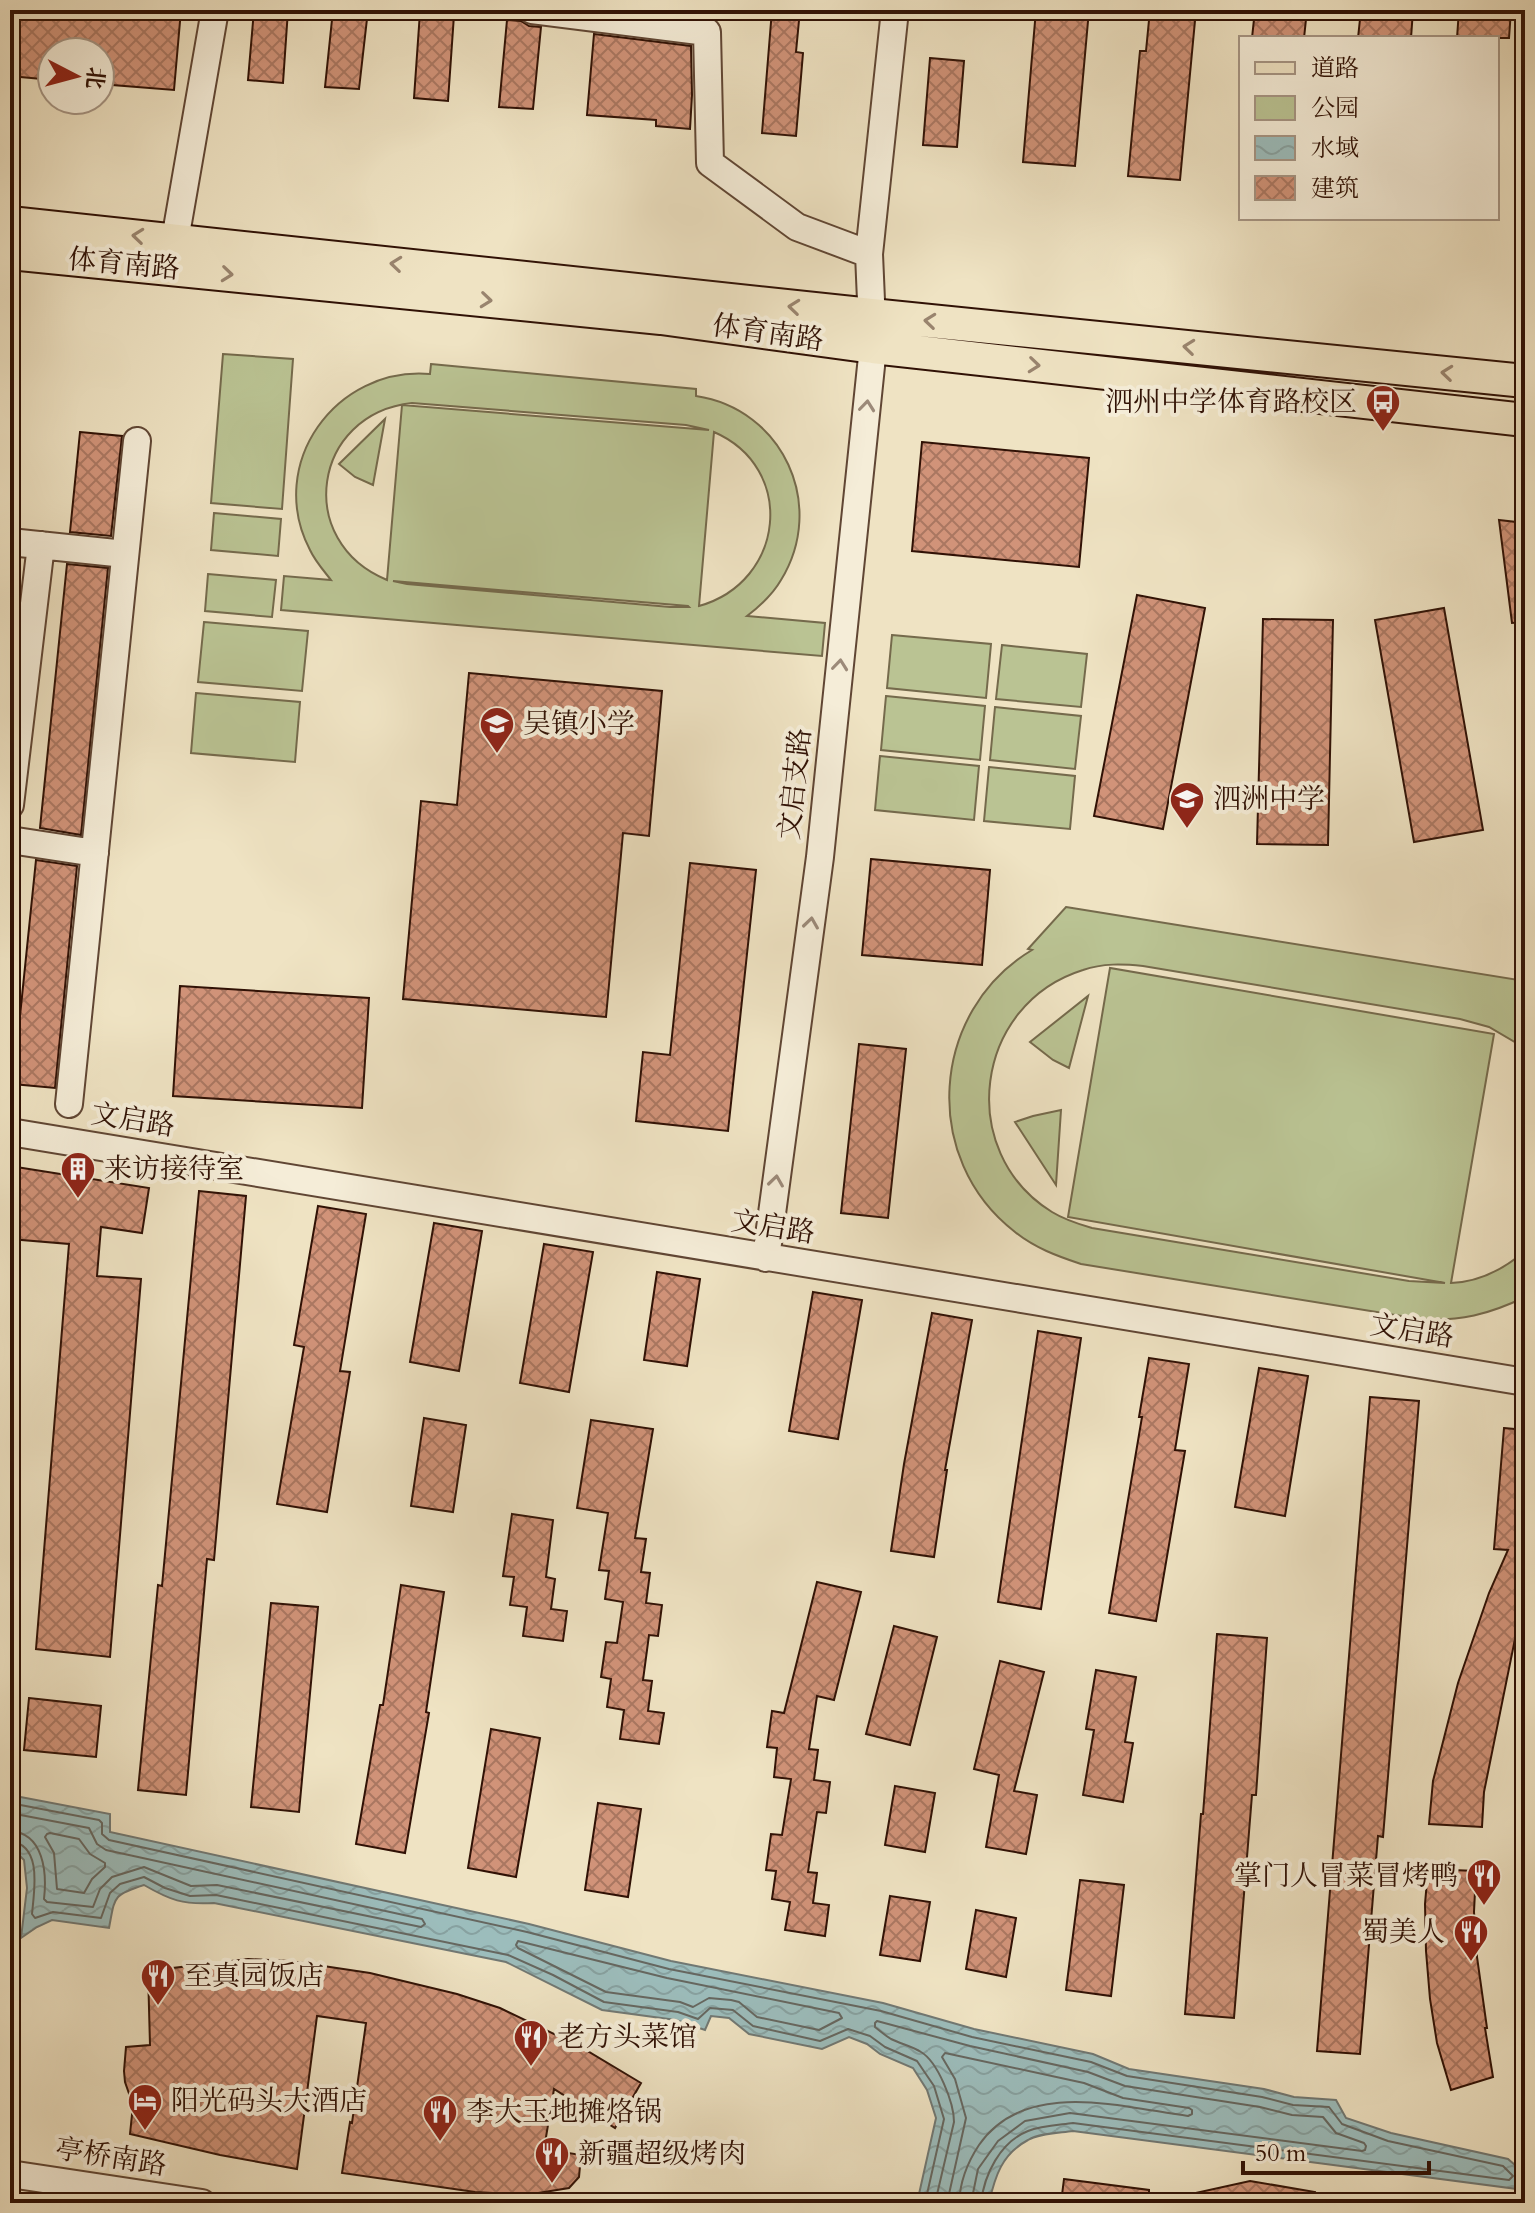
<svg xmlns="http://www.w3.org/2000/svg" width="1535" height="2213" viewBox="0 0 1535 2213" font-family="Cardo,'Noto Serif SC',serif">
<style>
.green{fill:#bac393;stroke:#756a4c;stroke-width:2;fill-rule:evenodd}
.water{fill:url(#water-waves);stroke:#717873;stroke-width:2}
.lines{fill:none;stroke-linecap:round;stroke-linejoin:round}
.shore{stroke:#666760;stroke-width:2}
.building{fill:url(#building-cross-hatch);stroke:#301105;stroke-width:2}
.minor-casing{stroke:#604634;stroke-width:30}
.major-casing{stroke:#301105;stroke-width:36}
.minor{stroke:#f5edd8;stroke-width:26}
.major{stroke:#efe3c3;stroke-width:32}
.oneway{stroke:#99846e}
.oneway2{stroke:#9c8a79}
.labels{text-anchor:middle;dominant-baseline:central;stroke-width:8;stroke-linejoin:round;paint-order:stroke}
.street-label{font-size:28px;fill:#301105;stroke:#f5edd8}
.poi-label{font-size:28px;fill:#301105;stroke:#f5edd8;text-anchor:start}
</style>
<defs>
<pattern id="water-waves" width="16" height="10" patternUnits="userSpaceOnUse" patternTransform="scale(2)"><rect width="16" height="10" fill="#9cbdbc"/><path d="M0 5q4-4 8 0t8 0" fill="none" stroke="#87a1a0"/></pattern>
<pattern id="building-cross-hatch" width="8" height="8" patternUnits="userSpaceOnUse" patternTransform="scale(2)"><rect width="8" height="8" fill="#d19379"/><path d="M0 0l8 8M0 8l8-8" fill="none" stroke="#aa7761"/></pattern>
</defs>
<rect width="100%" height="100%" fill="#efe3c3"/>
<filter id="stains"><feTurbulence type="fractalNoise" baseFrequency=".0025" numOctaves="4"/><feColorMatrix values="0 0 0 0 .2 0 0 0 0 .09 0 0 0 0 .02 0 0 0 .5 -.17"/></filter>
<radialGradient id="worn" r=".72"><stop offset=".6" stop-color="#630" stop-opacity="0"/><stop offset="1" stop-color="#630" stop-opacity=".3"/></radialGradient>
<path class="green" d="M223,354L293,359L282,509L211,503Z
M431,364L696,389V396C783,409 827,505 781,580C773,594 760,606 747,616L825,623L822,656L281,610L284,576L331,580C324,571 315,561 310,550C265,464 336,366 430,374ZM412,403L686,425L709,430L402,405L387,580C294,542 312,414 412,403ZM714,432C797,468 785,582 699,606ZM393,581L688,606L689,607H670L407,584Z
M385,419L373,485L355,477L339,464Z
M214,513L281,519L278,556L211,550Z
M208,574L276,580L272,617L205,611Z
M204,622L308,631L302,691L198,682Z
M892,635L991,644L986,698L887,688Z
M1002,645L1087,654L1081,707L996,699Z
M196,693L300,702L295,762L191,753Z
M886,696L985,706L980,760L881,750Z
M995,707L1081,716L1075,769L990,760Z
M880,756L979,766L974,820L875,810Z
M989,767L1075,776L1070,829L984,821Z
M1066,907L1525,981V1048L1489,1027L1460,1019L1143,966C1123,964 1103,963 1083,970C974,1004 955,1152 1052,1212C1065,1220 1078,1224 1092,1228L1409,1281L1445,1283L1068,1217L1110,968L1494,1034L1451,1283C1478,1282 1504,1269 1525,1251V1297C1490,1314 1459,1322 1420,1319L1081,1264C1057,1256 1035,1248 1015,1232C920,1159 930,1011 1032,950L1028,949Z
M1088,996L1069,1068L1053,1060L1030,1042Z
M1061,1110L1056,1185L1015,1122L1033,1116Z"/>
<path class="water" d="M10,1795L110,1814V1832L529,1924L671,1961L883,2003L974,2029L1093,2054L1129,2069L1264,2089L1294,2097L1336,2100L1346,2118L1391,2133L1508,2159L1523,2172L1525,2163V2190L1073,2131C1059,2133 1040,2133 1028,2140C1002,2154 995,2176 989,2203H917L936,2118L927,2090L913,2068L880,2054L867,2044L849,2037L822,2049L749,2034L729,2018L711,2016L705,2030L676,2020L602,2010L506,1962L214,1903C183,1905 170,1900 144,1885C112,1895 115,1897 109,1928L52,1920L37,1927L21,1938L27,1888L24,1860L10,1846Z"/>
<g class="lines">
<path class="shore" d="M10,1803L99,1820L102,1823V1834L109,1840L527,1932L669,1969L881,2011L972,2037L1091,2062L1127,2076L1262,2097L1293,2105L1329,2107L1342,2124L1388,2141L1503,2166L1513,2176L1509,2180L1073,2123C1059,2125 1041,2126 1028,2131C1000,2142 984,2175 981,2203
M10,1813L89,1828L97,1844L106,1850L422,1919L425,1924L421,1927L217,1885L191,1886L144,1867L112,1877L100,1889L93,1907L47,1902L44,1899C47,1873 44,1833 10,1831
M50,1833L79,1839L90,1854L105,1863V1867L92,1879L84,1893L57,1889L54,1853L45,1837L47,1834Z
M10,1841C43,1845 34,1891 32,1914L35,1918L53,1912L101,1918L110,1893L120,1884L144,1877L165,1888L190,1896L216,1895L508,1955L553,1975L604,2002L678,2012L698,2019L710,2008L733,2010L753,2026L820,2041L848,2029L870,2036L885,2047L917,2061L934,2086L944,2119L925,2203
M518,1941L667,1978L839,2013L842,2018L819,2030L757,2017L739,2002L731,2000L709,1998L693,2007L680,2002L606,1992L518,1948L516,1945Z
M935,2203L954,2122C954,2103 938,2062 921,2052C912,2046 901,2044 891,2039C886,2036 880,2031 875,2027V2023L877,2021L970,2046L1088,2072L1125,2086L1260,2107L1292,2115L1323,2117L1336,2133L1364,2143L1366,2146L1365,2150L1362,2151L1070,2113L1025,2121L998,2141L978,2169L971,2203
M947,2203L966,2118L955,2079L942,2057L945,2053L1084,2083L1123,2098L1189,2108L1192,2110V2114L1188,2116C1121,2107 1025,2078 979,2145C967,2163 960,2181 959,2203"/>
</g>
<path class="building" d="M10,10H181L174,90L100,84V52H52V80L10,76Z
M254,10H288L283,83L248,80Z
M333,10H368L359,89L325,87Z
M772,10H800L796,52L803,53L796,136L762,133Z
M1036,10H1089L1075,166L1023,162Z
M1150,10H1196L1180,180L1128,176L1140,51H1146Z
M1255,10H1307L1304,38H1252Z
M1361,10H1413L1411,38H1358Z
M1459,10H1511L1509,38H1457Z
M420,12L454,15L448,101L414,98Z
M507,20L521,21L529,26L541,27L533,109L499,107Z
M594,34L691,46L692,95L690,129L656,126V120L587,115Z
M930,58L964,61L957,147L923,145Z
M80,432L122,436L111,536L70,532Z
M922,442L1089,458L1079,567L912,551Z
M1499,520L1525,523V622L1512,623Z
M67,564L108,568L81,835L40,828Z
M1137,595L1205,608L1163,829L1094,816Z
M1444,608L1483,830L1414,842L1375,620Z
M1263,619L1333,620L1328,845L1257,844Z
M469,673L662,691L649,836L623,833L606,1017L403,999L421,801L457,805Z
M871,859L990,870L982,965L862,955Z
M36,860L77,866L55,1088L13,1084Z
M690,863L756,870L728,1131L636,1121L643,1052L670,1055Z
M180,986L369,998L362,1108L173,1096Z
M859,1044L906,1049L888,1218L841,1213Z
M10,1166L149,1188L142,1233L101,1227L97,1276L141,1279L110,1657L36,1649L69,1244L10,1239Z
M199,1191L246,1196L214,1560L207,1559L186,1795L138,1790L158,1585L162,1586Z
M318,1206L366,1214L340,1371L350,1372L327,1512L277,1504L304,1347L294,1345Z
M434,1223L482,1231L459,1371L410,1362Z
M544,1244L593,1252L569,1392L520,1383Z
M657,1272L700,1279L687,1366L644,1360Z
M813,1292L862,1300L838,1439L789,1431Z
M932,1313L972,1320L945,1470H947L934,1557L891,1551L904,1464Z
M1038,1331L1081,1338L1041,1609L998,1602Z
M1149,1358L1189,1364L1175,1450L1185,1451L1156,1621L1109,1613L1142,1417H1139Z
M1259,1368L1308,1376L1285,1516L1235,1507Z
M1370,1397L1419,1401L1383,1837L1378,1836L1360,2054L1317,2051Z
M424,1418L466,1425L453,1512L411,1506Z
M591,1420L653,1429L635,1538L646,1539L641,1572L650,1573L646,1603L662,1605L658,1636L649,1635L643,1680L652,1681L648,1711L664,1713L659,1744L620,1739L624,1710L607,1707L611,1679L601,1677L606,1642L617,1643L623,1602L605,1599L609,1571L599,1570L608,1513L577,1508Z
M1504,1428L1525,1430V1630L1517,1629L1484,1792L1482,1827L1429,1824L1433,1781L1458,1683L1489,1593L1508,1550L1494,1549Z
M512,1514L553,1520L546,1577L555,1579L551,1609L567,1611L563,1641L523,1636L527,1607L510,1605L514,1577L503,1576Z
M817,1582L861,1592L834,1700L817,1696L809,1749L818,1750L814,1780L830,1782L826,1813L817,1812L808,1872L817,1873L813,1903L829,1905L825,1936L785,1930L790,1902L772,1899L776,1871L766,1870L771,1834L782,1835L791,1779L774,1777L777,1748L767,1747L772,1711L784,1713Z
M401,1585L444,1592L426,1712L429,1713L405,1853L356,1844L380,1705H383Z
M271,1603L318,1607L299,1812L251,1807Z
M894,1626L937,1637L910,1745L866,1734Z
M1217,1634L1267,1638L1256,1795H1252L1234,2018L1185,2014L1201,1814H1203Z
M1000,1661L1044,1672L1014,1791L1037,1795L1026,1854L986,1847L999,1775L974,1769Z
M1096,1670L1136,1677L1125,1742L1133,1743L1123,1802L1083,1795L1094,1730L1086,1729Z
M29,1698L101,1706L96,1757L24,1750Z
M491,1729L540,1738L516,1877L468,1868Z
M895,1786L935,1793L925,1852L885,1845Z
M598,1803L641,1809L628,1897L585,1890Z
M1428,1869L1476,1871L1474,1912L1477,1957L1487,2028H1485L1493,2077L1451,2090L1437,2043L1430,1999L1426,1951L1425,1904Z
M1080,1880L1124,1885L1111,1996L1066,1990Z
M890,1896L930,1902L920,1961L880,1955Z
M976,1910L1016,1918L1006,1977L966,1969Z
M248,1959L290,1961L370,1973L457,1994L500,2008L579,2046L641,2083L615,2128L554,2089L544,2149L581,2155L579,2177L569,2188L526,2195L475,2192L342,2173L350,2122L352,2123L366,2023L317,2016L297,2169L220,2155L130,2134L133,2105L125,2082L124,2071L126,2047L150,2045L148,1971Z
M1064,2179L1149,2190V2203H1061Z
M1250,2181L1315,2192L1314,2203H1192L1191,2194Z"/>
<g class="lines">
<g class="minor-casing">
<path id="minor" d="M532,10L707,32L710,163L797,227L869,254
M175,240L215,10
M10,542L125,554
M10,805L41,545
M10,840L95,853
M69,1104L137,441
M10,1132L1525,1382
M766,1258L820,857L873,347L869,254L895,10
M10,2174L202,2203"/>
</g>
<g class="major-casing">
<path id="major" d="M10,223L871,315L1525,381
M10,253L661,318L873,347L1525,420"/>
</g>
<use href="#minor" class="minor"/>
<use href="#major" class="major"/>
</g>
<defs><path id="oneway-chevron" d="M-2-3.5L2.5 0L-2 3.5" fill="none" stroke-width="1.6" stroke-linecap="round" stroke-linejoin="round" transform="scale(2)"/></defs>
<g class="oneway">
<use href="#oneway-chevron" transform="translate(138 236) rotate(-174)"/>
<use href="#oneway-chevron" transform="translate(396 264) rotate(-174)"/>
<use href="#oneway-chevron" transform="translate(227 274) rotate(6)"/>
<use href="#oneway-chevron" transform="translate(486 300) rotate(6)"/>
<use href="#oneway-chevron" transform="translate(794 307) rotate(-174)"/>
<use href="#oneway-chevron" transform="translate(930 321) rotate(-174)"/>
<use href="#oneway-chevron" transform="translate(1189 347) rotate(-174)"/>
<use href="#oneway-chevron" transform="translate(1034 365) rotate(6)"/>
<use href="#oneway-chevron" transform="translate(1447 373) rotate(-174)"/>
</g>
<g class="oneway2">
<use href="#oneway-chevron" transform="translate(867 406) rotate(-84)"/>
<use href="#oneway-chevron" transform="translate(840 665) rotate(-84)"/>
<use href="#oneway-chevron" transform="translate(811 923) rotate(-82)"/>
<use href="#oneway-chevron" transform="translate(776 1181) rotate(-82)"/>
</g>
<defs>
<g id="bus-pin" transform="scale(1.8)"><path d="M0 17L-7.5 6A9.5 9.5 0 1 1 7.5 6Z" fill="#8f2418" stroke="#f5edd8"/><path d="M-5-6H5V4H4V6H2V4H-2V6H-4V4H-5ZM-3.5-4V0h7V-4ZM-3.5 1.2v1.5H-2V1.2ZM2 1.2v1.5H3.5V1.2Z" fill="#fff"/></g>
<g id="school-pin" transform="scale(1.8)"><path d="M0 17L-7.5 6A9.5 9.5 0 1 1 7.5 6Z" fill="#8f2418" stroke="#f5edd8"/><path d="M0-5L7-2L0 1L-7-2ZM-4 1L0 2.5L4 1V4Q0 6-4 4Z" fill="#fff"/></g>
<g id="building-pin" transform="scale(1.8)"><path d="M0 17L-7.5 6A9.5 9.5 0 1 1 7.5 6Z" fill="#8f2418" stroke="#f5edd8"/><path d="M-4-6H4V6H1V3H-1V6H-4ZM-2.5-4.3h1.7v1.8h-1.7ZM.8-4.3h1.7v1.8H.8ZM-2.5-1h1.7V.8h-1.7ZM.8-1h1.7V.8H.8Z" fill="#fff"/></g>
<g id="restaurant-pin" transform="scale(1.8)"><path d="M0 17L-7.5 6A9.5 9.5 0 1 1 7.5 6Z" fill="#8f2418" stroke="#f5edd8"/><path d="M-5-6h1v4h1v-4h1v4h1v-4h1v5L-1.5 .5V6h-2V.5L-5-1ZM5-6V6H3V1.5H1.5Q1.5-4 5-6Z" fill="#fff"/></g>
<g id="hotel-pin" transform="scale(1.8)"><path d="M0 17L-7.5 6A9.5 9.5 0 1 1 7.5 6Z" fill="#8f2418" stroke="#f5edd8"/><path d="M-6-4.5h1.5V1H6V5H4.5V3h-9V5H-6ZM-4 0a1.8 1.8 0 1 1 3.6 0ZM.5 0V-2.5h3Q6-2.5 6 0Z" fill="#fff"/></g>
</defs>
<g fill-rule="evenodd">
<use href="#bus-pin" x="1383" y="402"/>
<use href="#school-pin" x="497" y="724"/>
<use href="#school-pin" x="1187" y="799"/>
<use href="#building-pin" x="78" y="1169"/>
<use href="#restaurant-pin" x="1484" y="1876"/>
<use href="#restaurant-pin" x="1471" y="1932"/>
<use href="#restaurant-pin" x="158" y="1976"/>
<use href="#restaurant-pin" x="531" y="2037"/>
<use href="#hotel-pin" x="145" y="2101"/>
<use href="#restaurant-pin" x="440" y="2112"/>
<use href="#restaurant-pin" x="552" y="2154"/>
</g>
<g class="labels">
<g class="street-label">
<text transform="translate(124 264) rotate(5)">体育南路</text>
<text transform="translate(768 333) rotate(8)">体育南路</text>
<text transform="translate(795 784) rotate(-84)">文启支路</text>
<text transform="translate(133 1120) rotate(9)">文启路</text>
<text transform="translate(773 1227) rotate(9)">文启路</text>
<text transform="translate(1412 1331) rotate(9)">文启路</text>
<text transform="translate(111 2157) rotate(9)">亭桥南路</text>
</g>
<g class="poi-label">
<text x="1357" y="402" text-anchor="end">泗州中学体育路校区</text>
<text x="523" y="724">吴镇小学</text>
<text x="1213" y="799">泗洲中学</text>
<text x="104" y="1169">来访接待室</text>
<text x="1458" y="1876" text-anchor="end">掌门人冒菜冒烤鸭</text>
<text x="1445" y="1932" text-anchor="end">蜀美人</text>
<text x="184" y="1976">至真园饭店</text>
<text x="557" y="2037">老方头菜馆</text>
<text x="171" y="2101">阳光码头大酒店</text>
<text x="466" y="2112">李大玉地摊烙锅</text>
<text x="578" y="2154">新疆超级烤肉</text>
</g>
</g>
<rect width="1535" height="2213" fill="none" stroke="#efe3c3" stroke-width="40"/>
<rect x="12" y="12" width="1511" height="2189" fill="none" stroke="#301105" stroke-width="4"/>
<rect x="20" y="20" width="1495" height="2173" fill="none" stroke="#301105" stroke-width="2"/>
<rect x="1239" y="36" width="260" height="184" fill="#f5edd8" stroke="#a69584" stroke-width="2"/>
<rect x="1255" y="62" width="40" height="12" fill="#efe3c3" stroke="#a69584" stroke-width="2"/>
<text x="1311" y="76" font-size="24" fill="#301105">道路</text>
<rect x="1255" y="96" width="40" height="24" fill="#bac393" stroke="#a69584" stroke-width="2"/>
<text x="1311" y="116" font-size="24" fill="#301105">公园</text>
<rect x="1255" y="136" width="40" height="24" fill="url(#water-waves)" stroke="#a69584" stroke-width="2"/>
<text x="1311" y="156" font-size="24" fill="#301105">水域</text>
<rect x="1255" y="176" width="40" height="24" fill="url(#building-cross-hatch)" stroke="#a69584" stroke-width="2"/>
<text x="1311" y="196" font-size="24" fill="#301105">建筑</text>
<g transform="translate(76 76) rotate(96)"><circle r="38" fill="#f5edd8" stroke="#a69584" stroke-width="2"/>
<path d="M0-6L14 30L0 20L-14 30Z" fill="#8f2418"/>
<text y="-12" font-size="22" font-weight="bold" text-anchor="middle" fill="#301105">北</text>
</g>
<path d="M1243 2161v12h186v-12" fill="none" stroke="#301105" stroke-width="4"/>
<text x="1255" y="2161" font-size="24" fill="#301105" stroke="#f5edd8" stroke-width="6" paint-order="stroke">50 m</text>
<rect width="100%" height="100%" filter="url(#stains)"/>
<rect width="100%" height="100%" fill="url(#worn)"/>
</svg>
